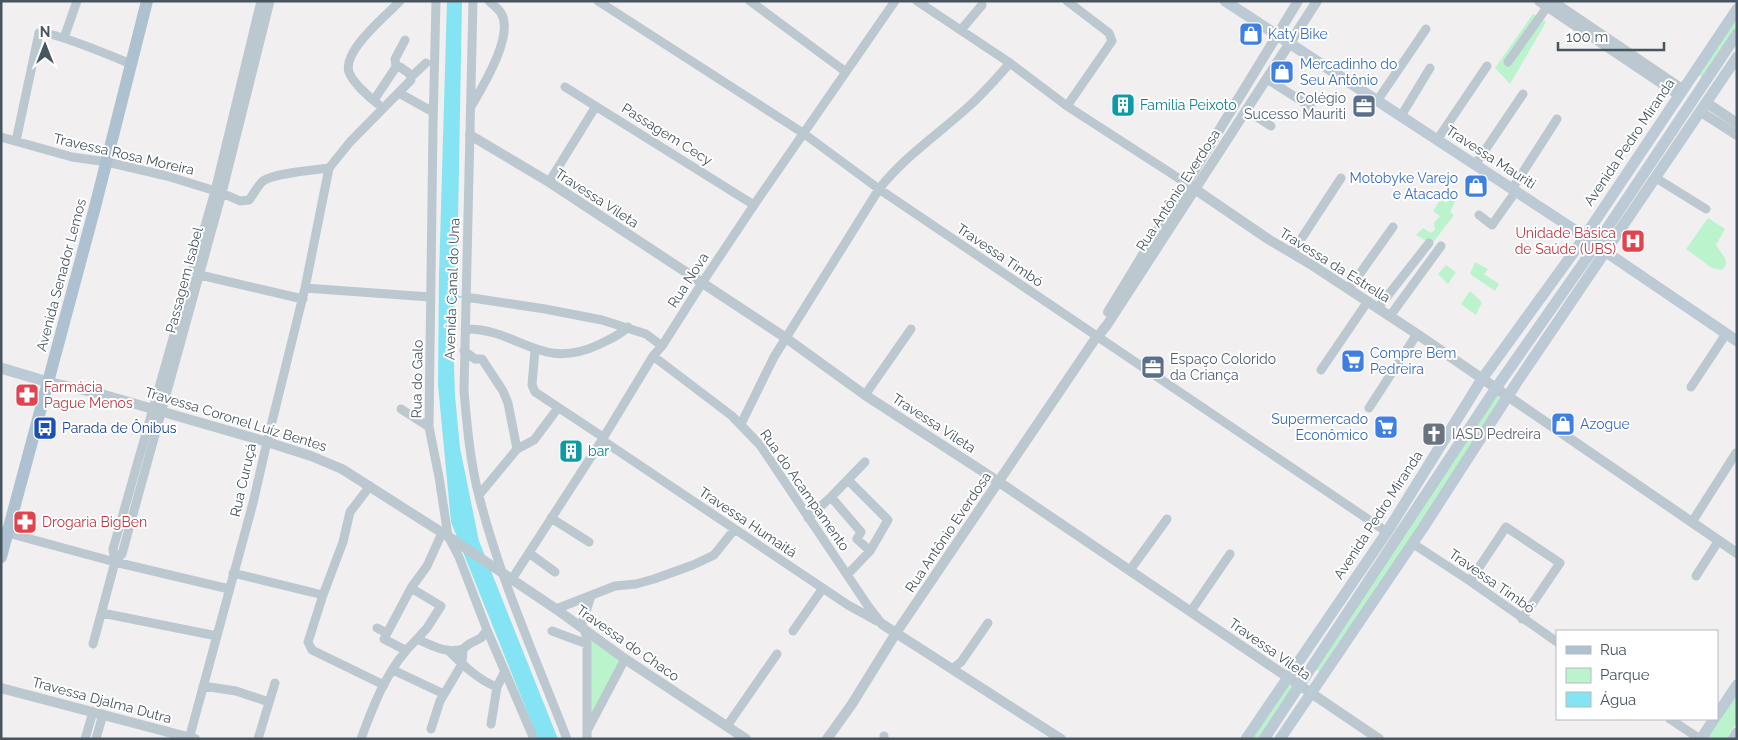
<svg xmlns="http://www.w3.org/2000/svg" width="1738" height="740" viewBox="0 0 1738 740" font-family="Raleway,sans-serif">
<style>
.green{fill:#bbf3cd}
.water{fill:#84e4f4}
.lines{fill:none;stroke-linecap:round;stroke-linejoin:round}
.stream{stroke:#84e4f4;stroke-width:2}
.minor{stroke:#bcc8d0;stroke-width:9}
.tertiary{stroke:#bcc8d0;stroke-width:10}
.secondary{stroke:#bccad5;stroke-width:11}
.primary{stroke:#adc1d1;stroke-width:12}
.labels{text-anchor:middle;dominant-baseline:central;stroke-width:4;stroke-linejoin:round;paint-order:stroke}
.shop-label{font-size:14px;fill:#366cbe;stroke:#fff;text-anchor:start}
.service-label{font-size:14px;fill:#4e5e75;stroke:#fff;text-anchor:end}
.culture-label{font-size:14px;fill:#0d838f;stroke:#fff;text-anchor:start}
.street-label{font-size:14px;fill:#46555f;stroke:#fff}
.health-label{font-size:14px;fill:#be3a42;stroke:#fff;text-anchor:start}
.transit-label{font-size:14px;fill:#164399;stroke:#fff;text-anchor:start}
.worship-label{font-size:14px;fill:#5b616d;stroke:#fff;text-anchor:start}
</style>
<rect width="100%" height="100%" fill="#f2eff0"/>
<path class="green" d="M1737,13V28L1704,79L1696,73Z
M1533,14L1546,22L1510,84L1495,68Z
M1453,195L1456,199L1450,212L1454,215L1432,244L1416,235L1423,228L1431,233L1435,230L1434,223L1440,216L1433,211L1441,199L1446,203Z
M1708,218L1725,229L1716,245L1725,258L1726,265L1722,270L1712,268L1686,249Z
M1475,262L1488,269L1484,274L1499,284L1495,291L1470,274Z
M1446,265L1456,272L1448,284L1438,274Z
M1470,291L1482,302L1476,315L1461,304Z
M1496,393L1504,398L1321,672L1313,668Z
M587,634L624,656L587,727Z
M1286,683L1294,687L1260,739H1249Z
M1734,695L1737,696V722L1726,739H1705Z"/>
<path class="water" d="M447,1H462L458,222L453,335L455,396L460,448L479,541L558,739H538L451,522L438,385L439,276Z"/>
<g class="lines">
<path class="stream" d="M452,296L461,297"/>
<path class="minor" d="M436,1L433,126L429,427L439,477L448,536L459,557L487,630L534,739
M473,1L464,391C467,425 470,462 479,496C500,579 536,659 567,739
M598,1L803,133L879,189L1387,532
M750,1L846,72
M917,1L1010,63L1067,106L1186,183
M1067,1L1109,33L1112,41L1067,106
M961,30L982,5
M64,38L77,1
M1508,62L1547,7
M396,67L395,59L405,40
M411,77L426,63
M1267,79L1311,107
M565,87L754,205
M399,93L433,112
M1377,101L1426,29
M378,104C370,98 352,82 349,72C342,51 387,15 400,1
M472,105C483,86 513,37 502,15C500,10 493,5 489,1
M1246,110L1271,126
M1401,116L1430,68
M1,137L72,157L107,162L167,176L222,193L240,201L249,200C254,194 257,186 263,181C274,173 314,170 329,168
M1437,140L1487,66
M16,141L39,33C53,31 114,57 131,64
M1475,165L1523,94
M1656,178L1706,209
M549,182L596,106
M1512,189L1557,119
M1479,215L1492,225L1516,191
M1292,253L1341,178
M200,275L303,299
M305,288L430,297
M1349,289L1393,227
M466,297L545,309L602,320L646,334L662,346
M1378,308L1429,243
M1390,316L1441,246
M465,329C519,328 539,372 598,345C610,339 619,336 628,327
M535,350L532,385L535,392L603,437
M464,351L475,359H482L503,391L508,403L517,449
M653,356L732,416L760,445L868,606L882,624
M1321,370L1368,301
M1691,387L1726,334
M865,395L911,329
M1369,408L1417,334
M401,409L429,427
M741,424L774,357L879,189C904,157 937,135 967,108C983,94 996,79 1010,63
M602,440L848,605L877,621
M370,486L350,512L343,542L323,595L308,642L312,650L384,685
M479,495L517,449L534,440L558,408
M831,497L861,532L857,539L870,551
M551,518L589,542
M808,518L831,497L865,462
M1692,522L1736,453
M1,531L115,562L229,589
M1412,543L1470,581L1557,642
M529,553L555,572
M115,562L122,554L222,193L270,1
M1130,570L1167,519
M233,573L323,595
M847,575L870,551L888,520L848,480
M1696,576L1719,540
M512,579L602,440L653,356L662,346L702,283L754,205L895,1
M1470,581L1506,527L1560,563L1522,619
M411,588L441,606L427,628L417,639
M556,609L615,586L636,584L654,579L693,565L714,555L734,530
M1191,611L1230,554
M102,613L217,636
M581,627L591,596
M377,628L387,633
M585,630L587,644V739
M552,631L587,644
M793,631L823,588
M93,644L115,562L113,549L215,191L261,1
M405,650L384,639L411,588L427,566L442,533
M448,650C462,664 478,680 497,687
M952,669L961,662L988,623
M393,670L444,694
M203,686L236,691L269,702
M1670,719L1700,739
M491,724L497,687L505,671
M727,726L777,654
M431,729L440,701L462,664L463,649L469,644L481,638L487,630
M588,729L625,659
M85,739L93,712
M96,739L103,714
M189,739L253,503L267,442L305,288L329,168L350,142L411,80L410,74L400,67H396L374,100
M258,739L275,683
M361,739C374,703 389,665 417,639C433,646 446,654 463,649
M884,739V736"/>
<path class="tertiary" d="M1539,1L1679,95
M1552,1L1682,89
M1707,103L1737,123
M1701,112L1737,135
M470,135L549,182L786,338L865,395L999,482L1379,739
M1186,183L1268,239L1312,265L1417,334L1737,553
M1108,312L1298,1
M48,382L101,394L267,442L311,456L342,469L452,539L556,609L625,659L746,739
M882,624L1061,739
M1,688L195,739
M827,739L852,704L896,633L1093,342L1107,325L1317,1"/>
<path class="secondary" d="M1225,1L1584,236L1606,252L1737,341
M1,368L48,382
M1717,715L1737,685
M1246,739L1387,532L1482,379L1579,245L1737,9
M1264,739L1496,388L1596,245L1737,34
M1280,739L1423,528L1517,382L1737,57
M1701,739L1714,719
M1733,739L1737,733"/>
<path class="primary" d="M1,557L95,207L147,1"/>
</g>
<defs>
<g id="shop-square" transform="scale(1.25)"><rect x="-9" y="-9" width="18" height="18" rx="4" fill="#3f7fe0" stroke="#fff"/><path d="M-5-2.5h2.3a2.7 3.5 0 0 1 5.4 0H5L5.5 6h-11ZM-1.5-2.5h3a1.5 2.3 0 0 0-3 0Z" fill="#fff"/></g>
<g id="building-square" transform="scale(1.25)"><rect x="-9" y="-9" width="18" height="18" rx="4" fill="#0f9aa8" stroke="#fff"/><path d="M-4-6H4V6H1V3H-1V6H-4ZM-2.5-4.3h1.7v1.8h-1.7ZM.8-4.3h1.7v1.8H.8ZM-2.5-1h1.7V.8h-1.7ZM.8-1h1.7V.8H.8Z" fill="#fff"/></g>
<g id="office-square" transform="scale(1.25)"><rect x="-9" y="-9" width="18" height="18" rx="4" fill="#5c6f8a" stroke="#fff"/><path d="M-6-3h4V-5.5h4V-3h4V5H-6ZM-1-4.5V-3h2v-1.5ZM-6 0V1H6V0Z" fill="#fff"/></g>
<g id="hospital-square" transform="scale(1.25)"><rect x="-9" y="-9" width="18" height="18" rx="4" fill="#e0444e" stroke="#fff"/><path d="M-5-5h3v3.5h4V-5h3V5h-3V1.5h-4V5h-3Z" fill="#fff"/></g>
<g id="supermarket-square" transform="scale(1.25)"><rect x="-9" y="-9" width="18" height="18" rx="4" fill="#3f7fe0" stroke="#fff"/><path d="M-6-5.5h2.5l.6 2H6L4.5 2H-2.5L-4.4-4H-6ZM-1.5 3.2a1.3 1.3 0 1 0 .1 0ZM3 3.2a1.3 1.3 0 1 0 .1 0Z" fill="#fff"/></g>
<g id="pharmacy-square" transform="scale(1.25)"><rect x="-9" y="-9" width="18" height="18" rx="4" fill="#e0444e" stroke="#fff"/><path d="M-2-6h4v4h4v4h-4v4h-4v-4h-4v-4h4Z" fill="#fff"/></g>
<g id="bus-square" transform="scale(1.25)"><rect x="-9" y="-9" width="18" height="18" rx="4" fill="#1a4fb4" stroke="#fff"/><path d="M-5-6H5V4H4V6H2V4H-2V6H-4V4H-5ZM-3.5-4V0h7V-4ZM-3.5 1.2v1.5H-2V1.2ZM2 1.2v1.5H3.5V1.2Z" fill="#fff"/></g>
<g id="church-square" transform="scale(1.25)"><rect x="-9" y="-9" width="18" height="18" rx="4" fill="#6b7280" stroke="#fff"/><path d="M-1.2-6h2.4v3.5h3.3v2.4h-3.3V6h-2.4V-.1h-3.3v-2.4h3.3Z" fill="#fff"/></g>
</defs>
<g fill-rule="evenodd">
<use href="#shop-square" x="1251" y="34"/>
<use href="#shop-square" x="1282" y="72"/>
<use href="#building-square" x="1123" y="105"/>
<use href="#office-square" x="1364" y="106"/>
<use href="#shop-square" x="1476" y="186"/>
<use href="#hospital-square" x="1633" y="241"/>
<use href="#supermarket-square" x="1353" y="361"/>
<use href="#office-square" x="1153" y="367"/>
<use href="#pharmacy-square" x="27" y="395"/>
<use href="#shop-square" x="1563" y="424"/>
<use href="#supermarket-square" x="1386" y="427"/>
<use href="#bus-square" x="45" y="428"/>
<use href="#church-square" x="1434" y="434"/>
<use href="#building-square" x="571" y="451"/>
<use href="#pharmacy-square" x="25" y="522"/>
</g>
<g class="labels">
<g class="shop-label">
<text x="1268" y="34">Katy Bike</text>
<text x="1300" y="64">Mercadinho do<tspan x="1300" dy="16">Seu Antônio</tspan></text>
<text x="1458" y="178" text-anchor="end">Motobyke Varejo<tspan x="1458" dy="16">e Atacado</tspan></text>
<text x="1370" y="353">Compre Bem<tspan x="1370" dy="16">Pedreira</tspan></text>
<text x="1368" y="419" text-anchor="end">Supermercado<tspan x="1368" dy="16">Econômico</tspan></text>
<text x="1580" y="424">Azogue</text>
</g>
<g class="service-label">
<text x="1346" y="98">Colégio<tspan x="1346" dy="16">Sucesso Mauriti</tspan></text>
<text x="1170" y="359" text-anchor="start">Espaço Colorido<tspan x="1170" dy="16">da Criança</tspan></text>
</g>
<g class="culture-label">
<text x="1140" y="105">Familia Peixoto</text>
<text x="588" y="451">bar</text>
</g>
<g class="street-label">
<text transform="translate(667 134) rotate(32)">Passagem Cecy</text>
<text transform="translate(1629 142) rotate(-56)">Avenida Pedro Miranda</text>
<text transform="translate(124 154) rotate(13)">Travessa Rosa Moreira</text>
<text transform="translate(1491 157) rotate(33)">Travessa Mauriti</text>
<text transform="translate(1178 190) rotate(-57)">Rua Antônio Everdosa</text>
<text transform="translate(597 198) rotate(33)">Travessa Vileta</text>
<text transform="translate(1000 255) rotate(34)">Travessa Timbó</text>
<text transform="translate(1335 265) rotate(32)">Travessa da Estrella</text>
<text transform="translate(61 275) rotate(-75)">Avenida Senador Lemos</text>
<text transform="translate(184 280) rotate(-75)">Passagem Isabel</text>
<text transform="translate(688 280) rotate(-57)">Rua Nova</text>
<text transform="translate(452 289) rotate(-88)">Avenida Canal do Una</text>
<text transform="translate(417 379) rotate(-89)">Rua do Galo</text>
<text transform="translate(236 419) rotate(17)">Travessa Coronel Luíz Bentes</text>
<text transform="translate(934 423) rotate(33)">Travessa Vileta</text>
<text transform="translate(243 480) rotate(-77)">Rua Curuçá</text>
<text transform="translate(805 490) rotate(55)">Rua do Acampamento</text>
<text transform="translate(1378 515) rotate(-57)">Avenida Pedro Miranda</text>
<text transform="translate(748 522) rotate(34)">Travessa Humaitá</text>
<text transform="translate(948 532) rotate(-56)">Rua Antônio Everdosa</text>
<text transform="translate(1492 581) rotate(35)">Travessa Timbó</text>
<text transform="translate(628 643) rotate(35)">Travessa do Chaco</text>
<text transform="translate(1270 649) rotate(35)">Travessa Vileta</text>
<text transform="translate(102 700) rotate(15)">Travessa Djalma Dutra</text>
</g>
<g class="health-label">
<text x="1616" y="233" text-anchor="end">Unidade Básica<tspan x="1616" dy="16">de Saúde (UBS)</tspan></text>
<text x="44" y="387">Farmácia<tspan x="44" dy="16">Pague Menos</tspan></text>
<text x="42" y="522">Drogaria BigBen</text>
</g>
<g class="transit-label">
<text x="62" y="428">Parada de Ônibus</text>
</g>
<g class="worship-label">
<text x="1452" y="434">IASD Pedreira</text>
</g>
</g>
<rect width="1738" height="740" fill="none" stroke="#46555f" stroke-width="5"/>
<rect x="1556" y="630" width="162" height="90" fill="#ffffff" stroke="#b5bbbf"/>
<rect x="1566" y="646" width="25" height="8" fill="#adc1d1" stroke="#b5bbbf"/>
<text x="1600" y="655" font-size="15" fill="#46555f">Rua</text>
<rect x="1566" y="668" width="25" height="15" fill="#bbf3cd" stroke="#b5bbbf"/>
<text x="1600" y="680" font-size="15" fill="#46555f">Parque</text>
<rect x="1566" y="692" width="25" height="15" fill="#84e4f4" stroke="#b5bbbf"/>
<text x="1600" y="705" font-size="15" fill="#46555f">Água</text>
<g transform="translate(45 45)" stroke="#ffffff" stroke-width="4" paint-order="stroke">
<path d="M0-4L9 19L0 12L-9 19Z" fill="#46555f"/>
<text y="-8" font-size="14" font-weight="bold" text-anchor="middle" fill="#46555f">N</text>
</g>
<path d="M1558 42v8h106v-8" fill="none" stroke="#46555f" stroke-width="2.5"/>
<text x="1566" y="42" font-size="15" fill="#46555f" stroke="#ffffff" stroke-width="4" paint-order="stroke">100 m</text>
</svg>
